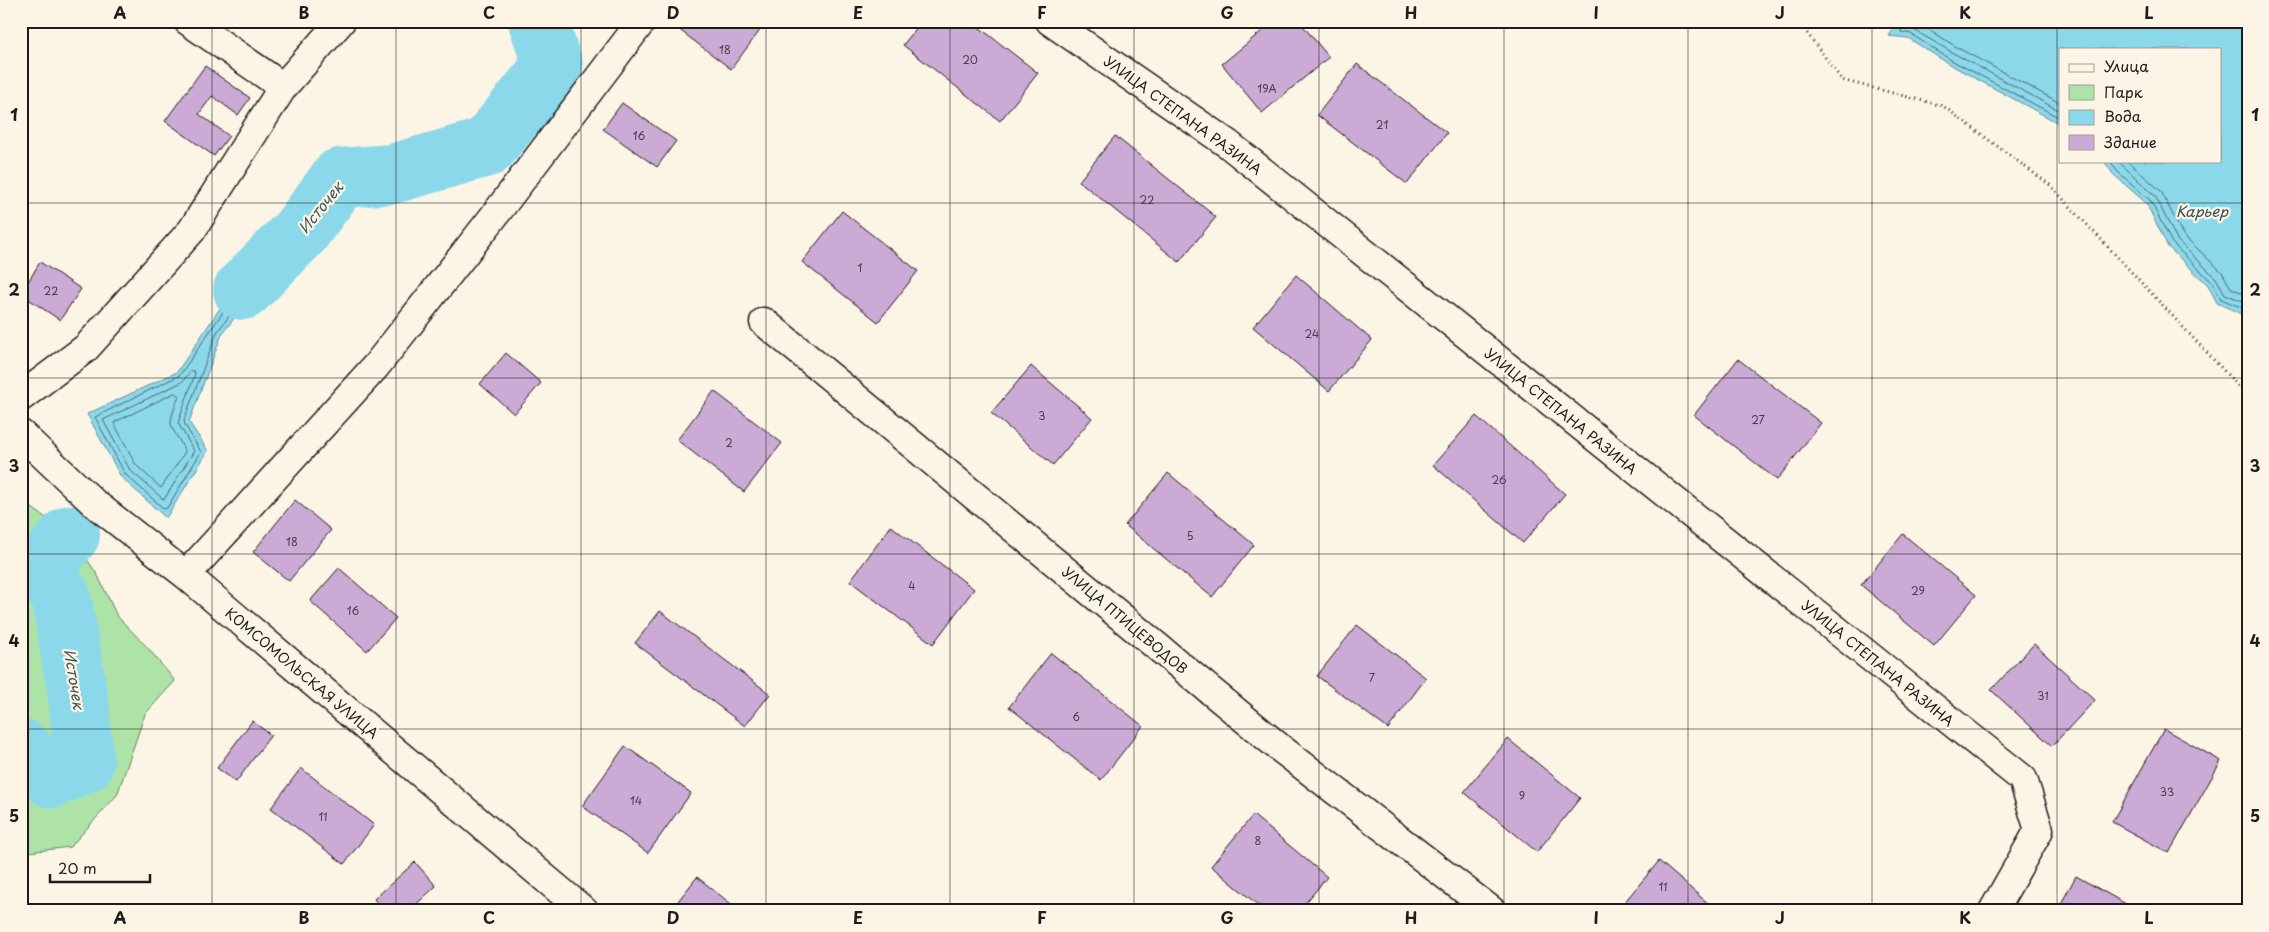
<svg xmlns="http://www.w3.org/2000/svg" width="2269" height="932" viewBox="0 0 2269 932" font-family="'Playpen Sans',sans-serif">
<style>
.green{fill:#ade3a6;stroke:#648061}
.water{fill:#8cd8eb;stroke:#5f8d98}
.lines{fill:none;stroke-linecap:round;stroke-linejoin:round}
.shore{stroke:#49676f;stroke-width:1}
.river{stroke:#8cd8eb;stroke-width:60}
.building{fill:#cbaad6;stroke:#1c1c1c}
.minor-casing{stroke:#1c1c1c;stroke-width:31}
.path{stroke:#1c1c1c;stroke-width:3;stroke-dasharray:1 4;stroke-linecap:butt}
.minor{stroke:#fcf5e5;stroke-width:28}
.grid{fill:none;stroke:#1c1c1c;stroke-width:1;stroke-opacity:0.55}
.labels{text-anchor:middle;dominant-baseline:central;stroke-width:4.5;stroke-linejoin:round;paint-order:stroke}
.number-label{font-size:11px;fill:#48404a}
.street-label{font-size:14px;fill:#1c1c1c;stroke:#fcf5e5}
.water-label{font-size:15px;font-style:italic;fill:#3e545a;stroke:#fcf5e5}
.neatline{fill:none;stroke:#1c1c1c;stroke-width:2}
.grid-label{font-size:16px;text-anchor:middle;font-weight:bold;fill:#1c1c1c}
</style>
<rect width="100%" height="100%" fill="#fcf5e5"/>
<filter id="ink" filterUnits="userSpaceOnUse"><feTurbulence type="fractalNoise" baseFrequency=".02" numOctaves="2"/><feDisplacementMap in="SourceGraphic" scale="10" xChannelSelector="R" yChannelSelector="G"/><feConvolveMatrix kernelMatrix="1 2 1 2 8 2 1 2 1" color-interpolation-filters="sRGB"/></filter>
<g filter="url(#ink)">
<path class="green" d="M25,503L70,535L97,574L117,616L148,648L175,681L145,714L117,795L70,847L21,853V505Z"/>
<path class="water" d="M1896,21H2248V317L2217,303L2208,285L2168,247L2146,203L2113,174L2104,161H2220V49H2060V124L1949,64L1908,38L1889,36L1897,23Z
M301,231L222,334L189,422L208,451L166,518L121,477L87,414L177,372L231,292Z"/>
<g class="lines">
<path class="shore" d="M1902,21L1901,32L1911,34L1951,60L2060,118
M1908,21L1909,27L1955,54L2060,111
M1916,21L1958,48L2060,103
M2110,161L2117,171L2150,200L2172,243L2212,282L2221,299L2248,310
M2118,161L2155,196L2177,240L2216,278L2225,294L2248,303
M2127,161L2161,191L2183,235L2222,272L2231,288L2248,295
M248,284H251V287L217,332L184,420L185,425L201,452L167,508L164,509L125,474L95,417L180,375L234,296Z
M191,371H194L195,374L178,423L194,451L165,498L163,499L130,470L103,420L182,382Z
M175,393L179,396C165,433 171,420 185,452L161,488L136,465L114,423Z"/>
<path class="river" d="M243,290L301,231L340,178L392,174L487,147L553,66L538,21
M21,748L52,778L84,763L79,703L61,597L42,569L70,535"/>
</g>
<path class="building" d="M682,21H767L731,69L677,28Z
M922,21H971L1038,73L1000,121L903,45Z
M1274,21H1299L1329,57L1262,113L1222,64Z
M1357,64L1447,133L1407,184L1317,115Z
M205,66L250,98L238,115L212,96L199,114L229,136L214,156L165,121Z
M622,103L676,141L657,167L603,129Z
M1115,136L1216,217L1179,262L1079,181Z
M842,211L918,271L878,322L802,262Z
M40,262L81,289L60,320L21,294Z
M1296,275L1372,340L1329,391L1253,327Z
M506,353L541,383L514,414L480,384Z
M1738,359L1821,423L1777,480L1694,415Z
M1031,366L1092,418L1053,465L991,413Z
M714,391L782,443L744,492L677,440Z
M1476,416L1565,494L1523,543L1433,465Z
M1168,473L1254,545L1212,597L1125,525Z
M295,500L331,530L289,581L253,552Z
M891,526L974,589L933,644L850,581Z
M1903,534L1976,595L1934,646L1861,585Z
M339,568L396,618L367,651L310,601Z
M660,611L770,694L745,726L635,643Z
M1357,625L1426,678L1388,729L1317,676Z
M2034,644L2095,700L2052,746L1991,690Z
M1051,653L1143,726L1101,780L1009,707Z
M252,721L271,735L236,782L217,768Z
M2164,729L2221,761L2169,853L2112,822Z
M1508,739L1580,798L1537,852L1464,792Z
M625,746L691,793L648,853L582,806Z
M301,768L374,825L344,864L271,808Z
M1253,815L1327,877L1299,911H1265L1211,866Z
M1659,861L1717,911H1617Z
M415,862L436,886L409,911H384L374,899Z
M2076,876L2133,908L2131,911H2057Z
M697,877L740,911L671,910Z"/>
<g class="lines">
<g class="minor-casing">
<path id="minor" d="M188,21L283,87
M1050,21L1228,144L2023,779L2039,830L1993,911
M764,322L1280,748L1492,911
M21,397L86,348L192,230L283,87L341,21
M21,434L94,503L186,575L584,911
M186,575L376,366L491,220L642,21"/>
</g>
<path class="path" d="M1798,21L1842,80L1943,106L2050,185L2240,388L2248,391"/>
<use href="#minor" class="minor"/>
</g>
</g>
<path class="grid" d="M212,21V911M396,21V911M581,21V911M766,21V911M950,21V911M1134,21V911M1319,21V911M1504,21V911M1688,21V911M1872,21V911M2057,21V911M21,203H2248M21,378H2248M21,554H2248M21,729H2248"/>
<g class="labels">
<g class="number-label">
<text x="725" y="49">18</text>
<text x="970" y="59">20</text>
<text x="1267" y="88">19А</text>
<text x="1382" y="124">21</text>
<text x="639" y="135">16</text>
<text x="1147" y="199">22</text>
<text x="860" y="267">1</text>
<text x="51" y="290">22</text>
<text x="1312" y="333">24</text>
<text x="1042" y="415">3</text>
<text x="1758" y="419">27</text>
<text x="729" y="442">2</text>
<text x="1499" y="479">26</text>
<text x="1190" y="535">5</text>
<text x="292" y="541">18</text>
<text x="912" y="585">4</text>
<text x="1918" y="590">29</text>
<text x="353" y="610">16</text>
<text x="1372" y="677">7</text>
<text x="2043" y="695">31</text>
<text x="1076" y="716">6</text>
<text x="2167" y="791">33</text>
<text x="1522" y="795">9</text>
<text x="636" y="800">14</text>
<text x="323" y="816">11</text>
<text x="1258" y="840">8</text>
<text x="1663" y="886">11</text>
</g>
<g class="street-label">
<text transform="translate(1183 115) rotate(36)">УЛИЦА СТЕПАНА РАЗИНА</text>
<text transform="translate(1561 411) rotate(39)">УЛИЦА СТЕПАНА РАЗИНА</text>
<text transform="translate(1125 620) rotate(40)">УЛИЦА ПТИЦЕВОДОВ</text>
<text transform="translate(1878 663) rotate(39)">УЛИЦА СТЕПАНА РАЗИНА</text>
<text transform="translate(302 673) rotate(40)">КОМСОМОЛЬСКАЯ УЛИЦА</text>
</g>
<g class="water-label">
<text transform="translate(320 207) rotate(-51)">Источек</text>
<text x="2202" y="210">Карьер</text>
<text transform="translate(75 679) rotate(81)">Источек</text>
</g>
</g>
<rect width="2269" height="932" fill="none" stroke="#fcf5e5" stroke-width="55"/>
<rect x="2059" y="48" width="162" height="115" fill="#fcf5e5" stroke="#a29e95"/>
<rect x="2069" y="64" width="25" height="8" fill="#fcf5e5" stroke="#a29e95"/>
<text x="2104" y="72" font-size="15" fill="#1c1c1c">Улица</text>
<rect x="2069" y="85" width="25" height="15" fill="#ade3a6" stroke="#a29e95"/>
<text x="2104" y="98" font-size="15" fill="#1c1c1c">Парк</text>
<rect x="2069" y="110" width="25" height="15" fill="#8cd8eb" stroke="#a29e95"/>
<text x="2104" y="122" font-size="15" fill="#1c1c1c">Вода</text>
<rect x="2069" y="135" width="25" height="15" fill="#cbaad6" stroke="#a29e95"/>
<text x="2104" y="148" font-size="15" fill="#1c1c1c">Здание</text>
<path d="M50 874v8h100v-8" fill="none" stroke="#1c1c1c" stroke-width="2.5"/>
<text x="58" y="874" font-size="15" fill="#1c1c1c" stroke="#fcf5e5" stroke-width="4" paint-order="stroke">20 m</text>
<rect x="28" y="28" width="2214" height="876" class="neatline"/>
<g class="grid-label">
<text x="120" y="19">A</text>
<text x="304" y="19">B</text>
<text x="489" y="19">C</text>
<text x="673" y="19">D</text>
<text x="858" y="19">E</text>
<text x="1042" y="19">F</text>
<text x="1227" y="19">G</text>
<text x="1411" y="19">H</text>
<text x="1596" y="19">I</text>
<text x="1780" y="19">J</text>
<text x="1965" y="19">K</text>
<text x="2149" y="19">L</text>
<text x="14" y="121">1</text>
<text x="2255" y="121">1</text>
<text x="14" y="296">2</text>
<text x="2255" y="296">2</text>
<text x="14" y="472">3</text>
<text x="2255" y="472">3</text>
<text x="14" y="647">4</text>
<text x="2255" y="647">4</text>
<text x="14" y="822">5</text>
<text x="2255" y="822">5</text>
<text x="120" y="924">A</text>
<text x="304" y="924">B</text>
<text x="489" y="924">C</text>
<text x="673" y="924">D</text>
<text x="858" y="924">E</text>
<text x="1042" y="924">F</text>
<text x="1227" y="924">G</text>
<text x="1411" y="924">H</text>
<text x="1596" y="924">I</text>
<text x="1780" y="924">J</text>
<text x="1965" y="924">K</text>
<text x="2149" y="924">L</text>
</g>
</svg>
